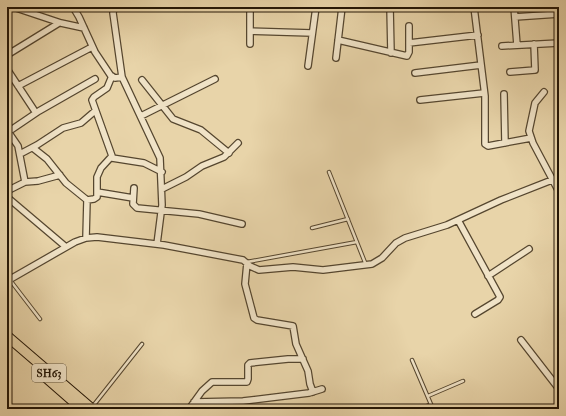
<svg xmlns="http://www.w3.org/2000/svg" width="566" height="416" viewBox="0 0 566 416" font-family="'IM FELL Double Pica',serif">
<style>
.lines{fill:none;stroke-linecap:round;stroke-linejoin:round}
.service-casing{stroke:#55462f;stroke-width:4.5}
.minor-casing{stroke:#55462f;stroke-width:8}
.primary-casing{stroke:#241606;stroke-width:11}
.service{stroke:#f0e3c7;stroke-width:2.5}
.minor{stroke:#f0e3c7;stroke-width:5.5}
.primary{stroke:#e8d4a9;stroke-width:9}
.labels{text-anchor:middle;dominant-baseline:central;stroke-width:3;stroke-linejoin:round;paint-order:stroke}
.shield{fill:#f0e3c7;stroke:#615440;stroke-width:1}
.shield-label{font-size:11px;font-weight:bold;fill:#241606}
</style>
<rect width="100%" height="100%" fill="#e8d4a9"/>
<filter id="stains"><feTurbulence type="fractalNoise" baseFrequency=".005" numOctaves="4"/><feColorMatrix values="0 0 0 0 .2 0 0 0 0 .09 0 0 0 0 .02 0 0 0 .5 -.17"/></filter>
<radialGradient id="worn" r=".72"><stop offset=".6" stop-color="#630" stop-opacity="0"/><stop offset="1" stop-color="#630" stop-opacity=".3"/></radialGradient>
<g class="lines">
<g class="service-casing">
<path id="service" d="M329,172L366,265
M312,228L348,219
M247,262L357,242
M10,280L40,319
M412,360L433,409
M428,396L463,381
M93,406L142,344
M421,409L431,404"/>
</g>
<g class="minor-casing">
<path id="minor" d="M13,7L61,23L84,28
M73,7L79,17L95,52L111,76L115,78L122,77
M114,7L113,13L122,77L160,158L162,205L157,244
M390,7L391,53
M474,7L485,96V144L488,146L531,138
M514,7L517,45
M515,17L559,14
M250,31L312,33
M338,40L407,56L409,52V26
M409,43L478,35
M250,44V7
M502,46L559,43
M7,55L59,23
M336,58L342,7
M308,66L316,7
M7,69L36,113
M510,72L535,70L534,44
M415,73L481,65
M142,80L173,119L201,130L229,153
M18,86L92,47
M544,92L535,103L529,131L533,143L559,192
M504,94L505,143
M420,100L484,93
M141,116L215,79
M7,130L18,146L25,182
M8,132L39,111L95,79
M33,148L47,159L66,183L87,200L86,238
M20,154L37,145L63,128L81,123L95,111
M112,158L144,163L162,172
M134,188L133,204L137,208L199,214L242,224
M162,189L186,177L202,166L224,157L238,143
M7,191L25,182L38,181L60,175
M97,192L133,198
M7,197L66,247
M87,200L94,199L97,197V177L101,168L112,156L92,100L94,97L107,88L112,76
M458,220L500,297L498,300L475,314
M247,263L245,284L254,318L257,320L293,326L296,344L308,371L310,384L313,392
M488,276L529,249
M7,281L75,242L86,238L97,237L164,245L243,260L250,266L259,270L293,267L323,270L372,264L382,258L396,243L405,238L447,225L501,200L552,180
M521,340L559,389
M194,402L243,401L309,393L322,389
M189,409L202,391L212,382H247L248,379V365L250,363L288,359H303"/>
</g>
<g class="primary-casing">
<path id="primary" d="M7,336L92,409
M42,374L82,409"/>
</g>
<use href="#service" class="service"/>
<use href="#minor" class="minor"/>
<use href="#primary" class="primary"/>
</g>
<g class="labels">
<rect class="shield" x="32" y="364" width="34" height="18" rx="3"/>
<g class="shield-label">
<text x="49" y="373">SH63</text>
</g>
</g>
<rect width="566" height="416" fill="none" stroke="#e8d4a9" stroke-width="24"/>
<rect x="8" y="8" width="550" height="400" fill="none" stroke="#241606" stroke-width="2"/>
<rect x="12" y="12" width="542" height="392" fill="none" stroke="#241606"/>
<rect width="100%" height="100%" filter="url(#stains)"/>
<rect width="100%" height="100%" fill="url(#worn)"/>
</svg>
